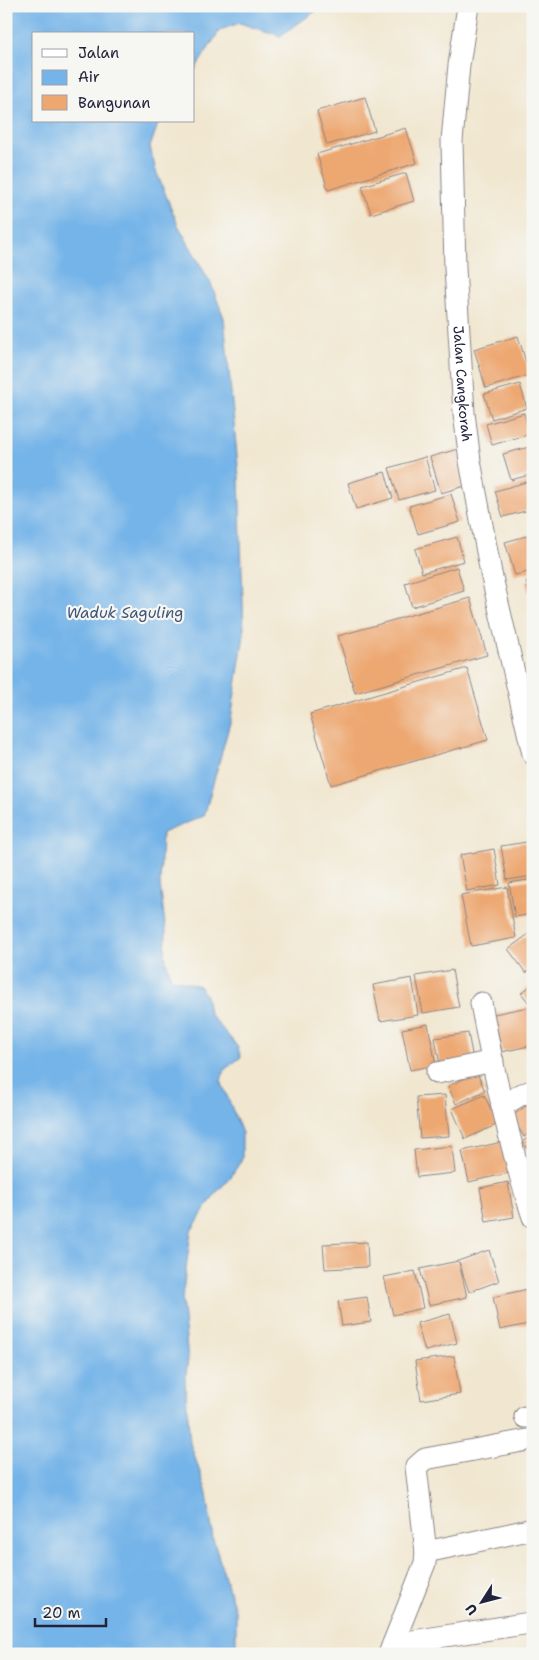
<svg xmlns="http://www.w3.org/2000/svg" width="539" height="1660" viewBox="0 0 539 1660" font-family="'Shantell Sans',sans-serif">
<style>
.water{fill:#74b4e8;stroke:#4b6b92}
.building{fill:#eda771}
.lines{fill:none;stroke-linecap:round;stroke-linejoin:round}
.minor-casing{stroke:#8a8486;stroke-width:23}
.minor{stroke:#fff;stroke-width:21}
.labels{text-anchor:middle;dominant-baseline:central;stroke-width:4.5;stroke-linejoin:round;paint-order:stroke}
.street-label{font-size:14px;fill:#22223b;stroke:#f6f6f2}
.water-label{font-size:15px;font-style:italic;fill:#3f5578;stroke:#f6f6f2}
</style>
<rect width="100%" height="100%" fill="#f6f6f2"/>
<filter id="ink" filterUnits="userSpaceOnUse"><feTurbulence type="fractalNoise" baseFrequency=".02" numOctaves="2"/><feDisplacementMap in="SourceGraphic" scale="10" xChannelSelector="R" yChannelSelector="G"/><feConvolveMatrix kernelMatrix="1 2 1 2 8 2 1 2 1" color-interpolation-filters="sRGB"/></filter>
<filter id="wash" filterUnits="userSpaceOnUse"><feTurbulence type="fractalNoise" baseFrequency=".0096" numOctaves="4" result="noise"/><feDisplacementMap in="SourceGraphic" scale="20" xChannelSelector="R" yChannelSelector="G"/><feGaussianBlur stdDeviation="1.12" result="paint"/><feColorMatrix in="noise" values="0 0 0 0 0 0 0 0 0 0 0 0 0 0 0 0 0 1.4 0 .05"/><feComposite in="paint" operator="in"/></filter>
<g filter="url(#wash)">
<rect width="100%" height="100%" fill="#f1e7d0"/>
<path class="water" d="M6,6H323L280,36L240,23L220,30L194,71V34H34V121H159L150,147L156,171L178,225L211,284L224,318L239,477L244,634L231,719L204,816L162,833L160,885L166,932L165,956L171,978L199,986L206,996L209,1013L237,1046L241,1057L224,1070L221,1081L242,1133V1159L230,1178L215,1194L191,1231L182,1299L188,1359L185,1381L190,1443L207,1493L213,1539L236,1613V1654H6Z"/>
<g id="blocks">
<path class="building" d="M365,97L375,131L327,145L317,111Z
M406,128L417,163L328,190L317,154Z
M406,173L414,201L371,214L362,186Z
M518,336L530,375L486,388L474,349Z
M520,384L527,408L492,419L484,394Z
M524,413L530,434L492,445L486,424Z
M533,446V474L511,480L503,454Z
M458,449L468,485L441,493L430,457Z
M425,457L435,490L399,500L389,468Z
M385,472L393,498L356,509L348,483Z
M530,481L533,491V509L503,517L495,491Z
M451,494L460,522L418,534L409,506Z
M533,534V571L515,575L505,542Z
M457,537L464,561L422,573L415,549Z
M457,567L464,591L412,607L405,583Z
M533,580V604H532L526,582Z
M470,598L487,655L355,693L338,636Z
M467,668L488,740L331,785L310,714Z
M533,841V876L507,880L501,846Z
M494,849L500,885L467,891L460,855Z
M533,879V914L515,917L509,883Z
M507,887L516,938L471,946L461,895Z
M533,931V967L526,973L508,949Z
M452,970L459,1007L423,1013L416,976Z
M412,978L418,1015L380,1021L373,985Z
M533,984V1008L521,993Z
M528,1007L533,1027V1045L502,1052L494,1014Z
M428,1024L436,1065L410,1070L402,1029Z
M468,1033L473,1059L440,1065L435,1038Z
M477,1073L485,1091L456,1104L448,1086Z
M445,1095L449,1136L420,1138L416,1097Z
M484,1095L498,1124L465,1139L452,1109Z
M533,1101V1130L524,1137L512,1116Z
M533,1134V1156L522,1142Z
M502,1142L509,1173L469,1182L462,1151Z
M452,1146L455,1173L417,1177L414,1150Z
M508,1182L514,1217L486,1222L480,1188Z
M367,1242L368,1267L325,1269L323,1244Z
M489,1250L499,1281L469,1292L459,1262L467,1297L429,1305L420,1269L458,1261Z
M415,1271L423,1308L393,1315L384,1277Z
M532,1288L533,1323L500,1330L493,1297Z
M367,1297L371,1322L342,1326L338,1301Z
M450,1314L457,1343L425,1351L417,1323Z
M454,1356L460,1394L421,1400L415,1361Z"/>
</g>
</g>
<g filter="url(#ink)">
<use href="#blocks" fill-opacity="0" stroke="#8a8486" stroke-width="1"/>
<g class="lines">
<g class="minor-casing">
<g id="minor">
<path id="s1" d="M468,6L459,65L452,141L455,268L464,413L470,461L491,573L533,754"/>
<path d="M481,1003C494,1074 510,1149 533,1217"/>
<path d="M437,1073L493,1061"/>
<path d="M502,1106L522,1094L533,1091"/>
<path d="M525,1417H533"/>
<path d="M426,1552L416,1467L425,1459L533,1439"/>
<path d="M393,1644L530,1623"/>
<path d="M389,1654L425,1563L426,1552L533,1529"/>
</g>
</g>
<use href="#minor" class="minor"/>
</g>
</g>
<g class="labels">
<g class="street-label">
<text stroke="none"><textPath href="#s1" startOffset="379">Jalan Cangkorah</textPath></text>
</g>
<g class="water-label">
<text x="125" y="613">Waduk Saguling</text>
</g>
</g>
<rect width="539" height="1660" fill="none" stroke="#f6f6f2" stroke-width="25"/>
<rect x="32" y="32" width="162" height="90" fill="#f6f6f2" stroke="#a1a1a9"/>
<rect x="42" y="49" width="25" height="8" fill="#ffffff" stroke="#a1a1a9"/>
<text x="78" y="58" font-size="15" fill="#22223b">Jalan</text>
<rect x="42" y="70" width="25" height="15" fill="#74b4e8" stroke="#a1a1a9"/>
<text x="78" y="82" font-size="15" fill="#22223b">Air</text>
<rect x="42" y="95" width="25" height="15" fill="#eda771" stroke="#a1a1a9"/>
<text x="78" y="108" font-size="15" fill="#22223b">Bangunan</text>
<g transform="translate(482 1602) rotate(234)" stroke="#f6f6f2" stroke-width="4" paint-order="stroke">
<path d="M0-4L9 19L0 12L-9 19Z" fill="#22223b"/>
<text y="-8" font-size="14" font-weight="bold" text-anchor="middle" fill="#22223b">U</text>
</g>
<path d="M35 1618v8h71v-8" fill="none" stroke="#22223b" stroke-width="2.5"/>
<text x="42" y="1618" font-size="15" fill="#22223b" stroke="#f6f6f2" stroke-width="4" paint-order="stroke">20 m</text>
</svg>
